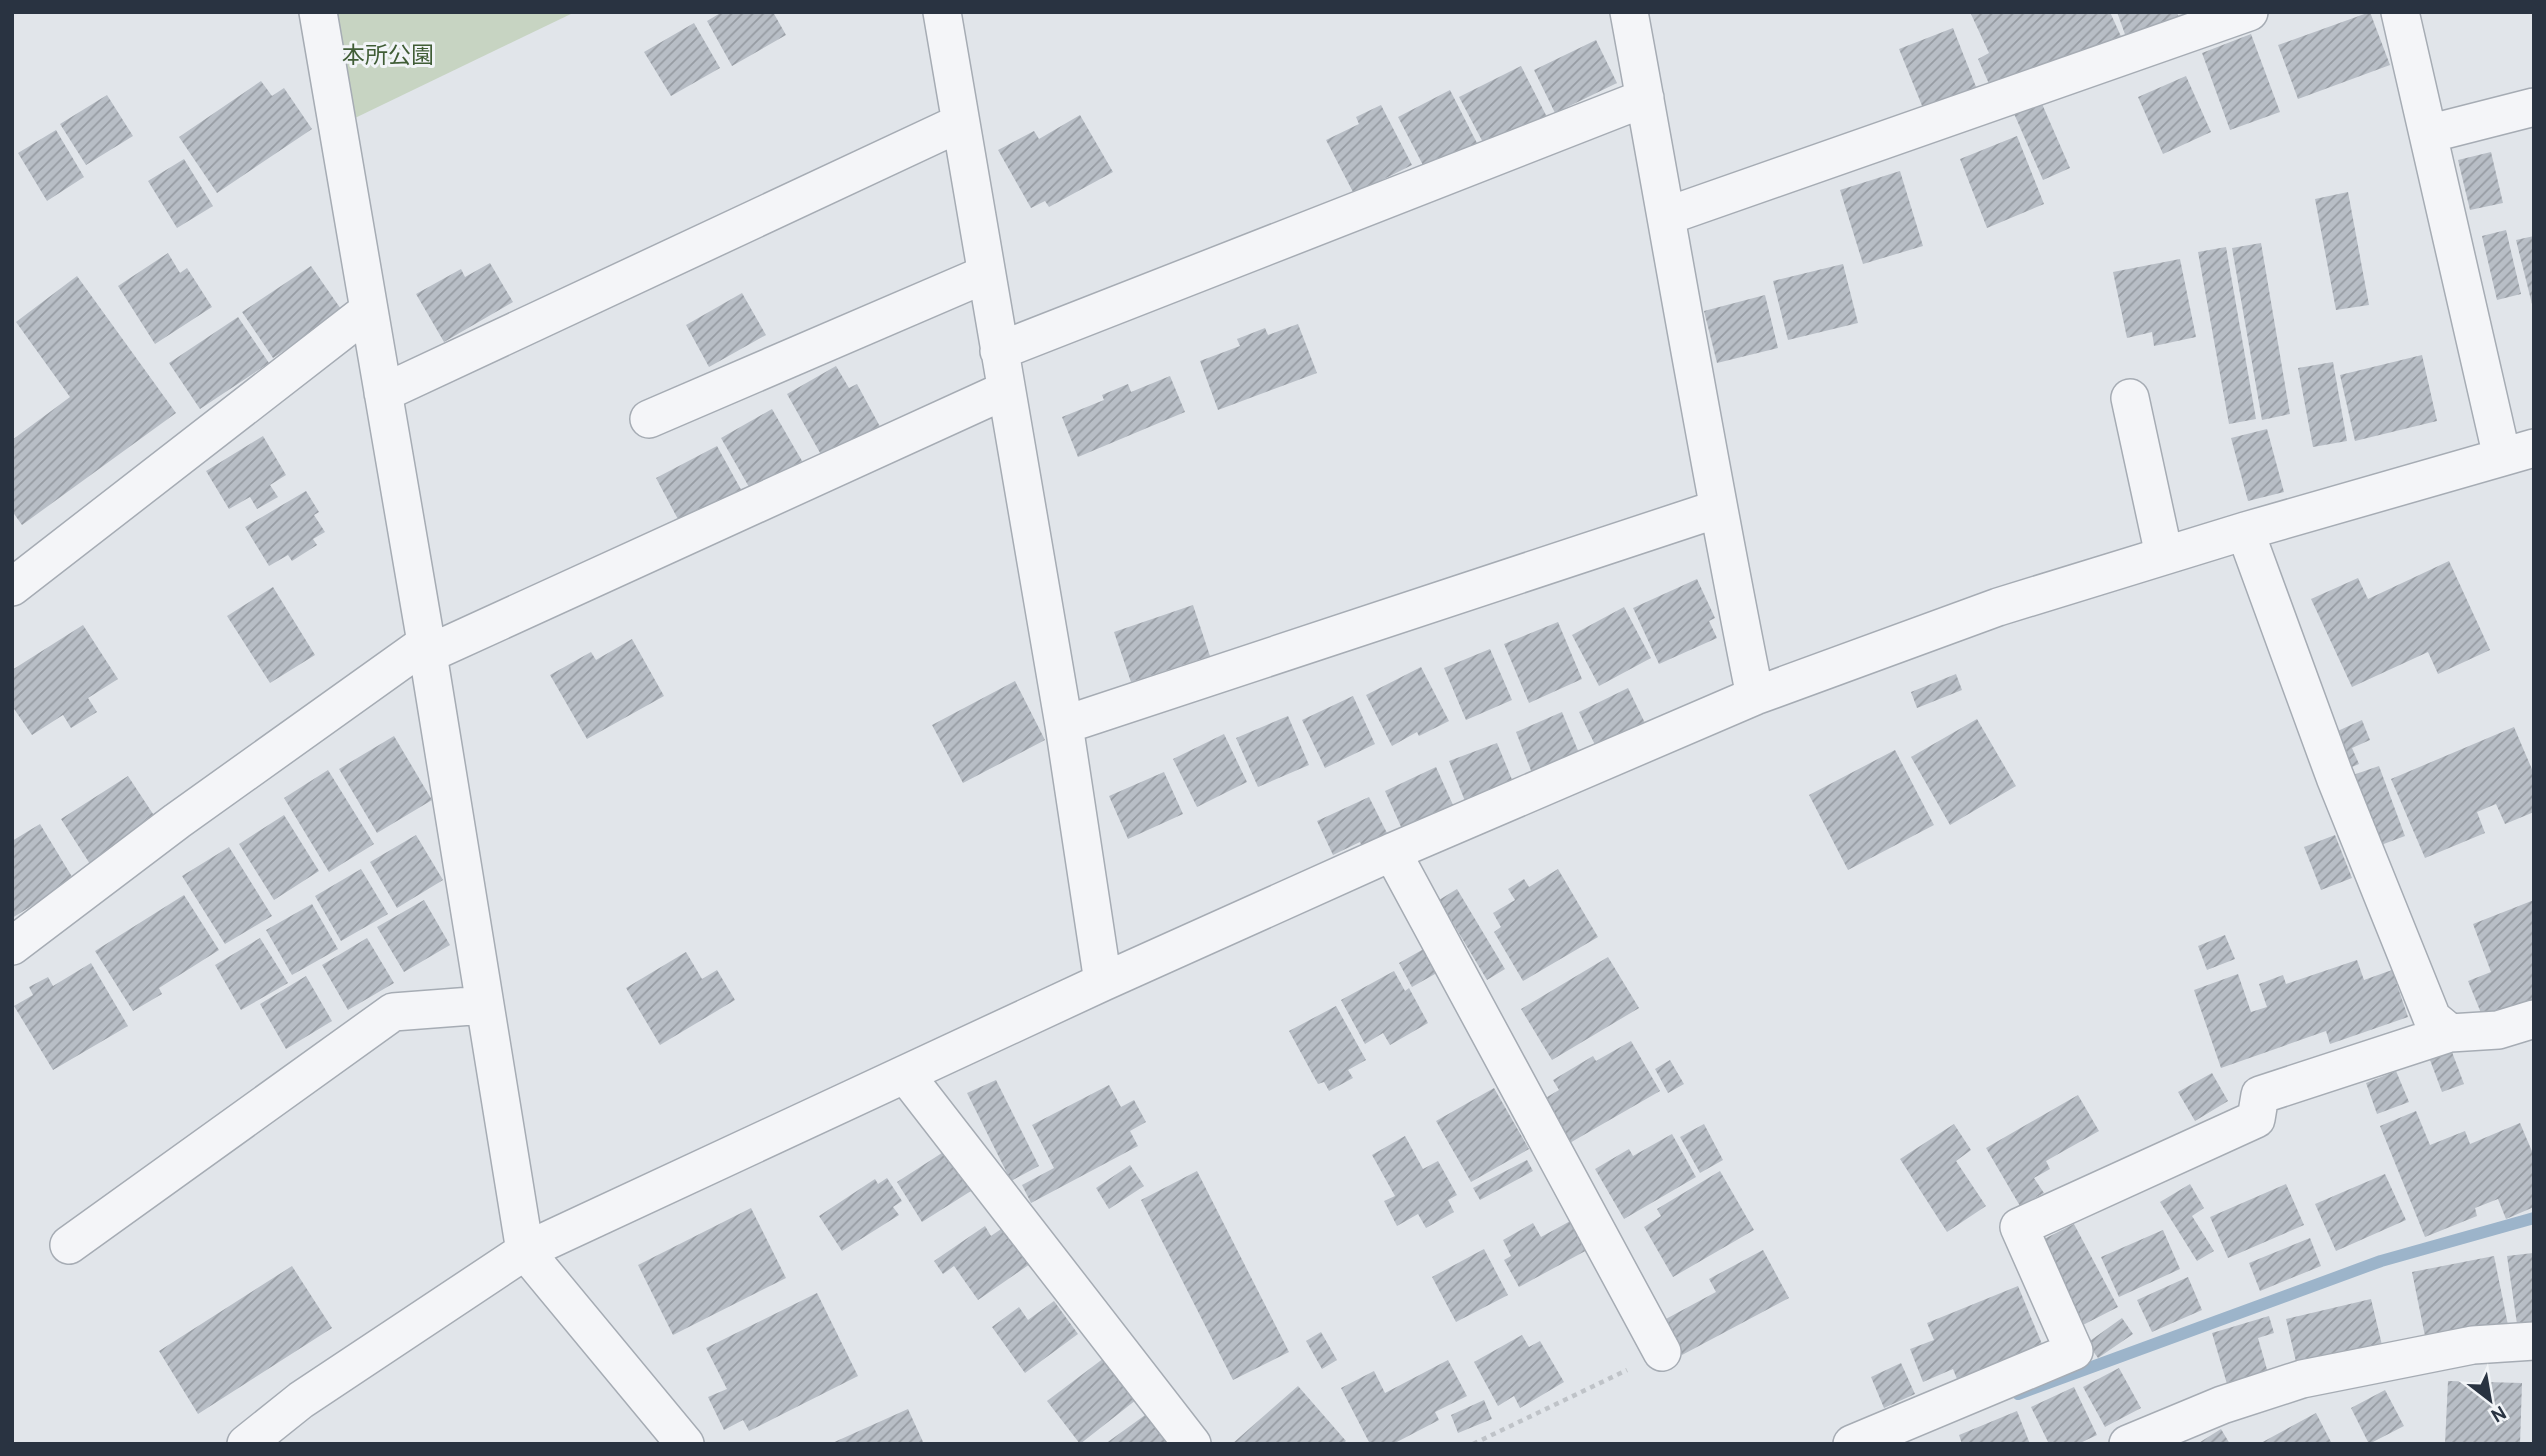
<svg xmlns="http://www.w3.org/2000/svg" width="2546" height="1456" viewBox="0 0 2546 1456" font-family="Cabin,'Noto Sans JP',sans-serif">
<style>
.park{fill:#c7d4c2}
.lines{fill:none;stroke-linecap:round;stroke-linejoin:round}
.stream{stroke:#9cb4ca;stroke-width:12}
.building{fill:url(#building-hatch)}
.street-casing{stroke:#a6acb4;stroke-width:40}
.path{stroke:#bfc3c8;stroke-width:4.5;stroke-dasharray:5 5;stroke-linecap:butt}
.street{stroke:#f4f5f8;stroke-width:37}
.labels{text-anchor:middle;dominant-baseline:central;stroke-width:6;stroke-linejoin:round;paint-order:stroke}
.park-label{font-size:23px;fill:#405d36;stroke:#f1f4f7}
</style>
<defs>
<pattern id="building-hatch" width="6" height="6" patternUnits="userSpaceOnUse" patternTransform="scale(1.75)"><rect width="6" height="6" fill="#b8bec6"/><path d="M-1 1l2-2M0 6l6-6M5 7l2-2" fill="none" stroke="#969ba2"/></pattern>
</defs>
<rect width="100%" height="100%" fill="#e1e5ea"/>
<path class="park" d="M337,12H575L355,118Z"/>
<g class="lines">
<path class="stream" d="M2018,1394L2381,1261L2534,1218"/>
</g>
<path class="building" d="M722,12H773L786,35L732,66L707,21Z
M1970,12H2110L2124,43L2023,82L2018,73L1990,86L1978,59L1989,53Z
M2117,12H2177L2180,21L2127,40Z
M2370,12L2390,65L2298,99L2278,45Z
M694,23L720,68L671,96L644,52Z
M1953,28L1980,97L1927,118L1899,49Z
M2251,34L2280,112L2230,130L2202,53Z
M1596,40L1617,83L1555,113L1534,70Z
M1521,66L1548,119L1487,150L1459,97Z
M2186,76L2211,132L2163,154L2138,97Z
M261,81L272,96L284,88L312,129L217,193L179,137Z
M1450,90L1477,143L1425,169L1398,117Z
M107,95L133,136L86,165L60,124Z
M2039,97L2070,168L2043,180L2012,109Z
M1381,105L1412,165L1354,194L1326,140L1359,124L1356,117Z
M1080,115L1113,172L1049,207L1045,201L1031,208L998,150L1034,131L1039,139Z
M56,130L84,177L47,201L18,153Z
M2017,136L2044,204L1987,228L1960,159Z
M2491,152L2503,203L2470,210L2458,160Z
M184,159L213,206L177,228L148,181Z
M1900,171L1923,246L1863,264L1840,190Z
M2348,192L2369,305L2336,310L2315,199Z
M2506,230L2521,294L2497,300L2482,236Z
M2534,236V308H2533L2516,240Z
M2261,243L2290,414L2262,420L2232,248Z
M2226,247L2256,419L2229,424L2198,252Z
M168,253L180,273L187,268L212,307L155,344L118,286Z
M2180,259L2196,337L2154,346L2152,332L2127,338L2113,272Z
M490,263L513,302L444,342L416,294L461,269L465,277Z
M1843,264L1858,323L1788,340L1773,281Z
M311,266L343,312L273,358L242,312Z
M77,276L176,413L22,525L12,511V440L70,397L16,322Z
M742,293L766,335L709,367L686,325Z
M1765,295L1778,348L1717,363L1704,311Z
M238,317L269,363L200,409L169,363Z
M1298,324L1317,373L1218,410L1200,361L1240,346L1237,339L1265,328L1268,335Z
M2422,355L2437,421L2355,441L2340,375Z
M2333,362L2347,441L2313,447L2298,368Z
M836,366L849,388L857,384L890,445L833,476L787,394Z
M1170,376L1185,412L1078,457L1062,417L1104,400L1102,395L1128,384L1131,392Z
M772,409L809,473L757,501L721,438Z
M2267,429L2284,492L2248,501L2231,438Z
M263,436L286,475L270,485L278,497L257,509L250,497L229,509L206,471Z
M717,446L749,504L688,538L656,478Z
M306,491L319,512L314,515L325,532L313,539L317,545L292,561L288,555L269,566L245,527Z
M2449,561L2490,650L2438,674L2428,652L2352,687L2311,599L2358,578L2368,599Z
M1697,579L1715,618L1709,621L1717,638L1659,664L1633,608Z
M273,587L315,655L270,683L227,616Z
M1193,605L1210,656L1131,682L1114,632Z
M1624,607L1651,658L1599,686L1572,635Z
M1558,622L1582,679L1529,703L1504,644Z
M83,625L118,679L88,698L97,712L71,728L63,715L32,735L12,706V670Z
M632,639L664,696L587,739L550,675L591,652L596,660Z
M1490,649L1512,700L1466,720L1444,668Z
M1421,667L1449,721L1419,736L1417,732L1392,746L1366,695Z
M1956,674L1962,690L1917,708L1911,692Z
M1015,681L1045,740L963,783L932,725Z
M1628,688L1645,723L1596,747L1579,712Z
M1353,696L1375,744L1325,768L1302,720Z
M1562,712L1579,753L1532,773L1516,732Z
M1288,716L1309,765L1258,787L1236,738Z
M1977,719L2016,786L1950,825L1911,757Z
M2362,720L2370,740L2352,748L2359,764L2347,769L2331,734Z
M2514,727L2534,774V812L2505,824L2496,804L2477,812L2485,833L2425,858L2391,779Z
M1224,734L1247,782L1197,807L1173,759Z
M394,736L432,800L377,833L339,769Z
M1497,743L1513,782L1465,801L1449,761Z
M1895,750L1934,825L1848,870L1809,795Z
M2379,766L2405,836L2373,848L2347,777Z
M1436,767L1453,805L1402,829L1385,791Z
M328,770L374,844L329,872L284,798Z
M1164,772L1183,814L1128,839L1109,796Z
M128,776L157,820L90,864L61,819Z
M1369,797L1388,835L1362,847L1360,842L1333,855L1317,821Z
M284,815L319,871L274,900L239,844Z
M40,824L74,880L12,918V841Z
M416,835L443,880L397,908L370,862Z
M2335,835L2352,878L2321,890L2304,847Z
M229,847L272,916L225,944L182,876Z
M361,869L388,914L341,941L315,896Z
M1558,869L1598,937L1523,981L1494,932L1501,927L1493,913L1515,900L1508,889L1524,879L1529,887Z
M1457,889L1505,969L1487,980L1439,900Z
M184,895L219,950L159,988L162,994L133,1011L95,951Z
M424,900L450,945L404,972L377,927Z
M2534,900V999L2483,1018L2468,981L2491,972L2473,924Z
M312,904L338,949L292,975L266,930Z
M2225,935L2235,959L2207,970L2198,946Z
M260,938L288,983L241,1010L215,965Z
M367,938L394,983L348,1010L322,965Z
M1429,946L1442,970L1412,987L1399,963Z
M686,952L702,979L717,970L735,1000L660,1045L626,988Z
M1608,957L1639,1008L1552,1060L1521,1009Z
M2357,960L2364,980L2392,970L2408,1017L2330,1044L2326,1031L2221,1068L2194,990L2238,974L2251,1012L2267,1007L2259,984L2283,975L2286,984Z
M91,963L128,1026L53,1070L14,1006L33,995L29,987L48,977L53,986Z
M1394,971L1405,991L1409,988L1428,1023L1390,1045L1383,1033L1365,1044L1341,1000Z
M306,976L332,1021L286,1049L260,1004Z
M1336,1006L1366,1060L1348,1070L1353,1078L1329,1091L1324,1082L1318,1084L1289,1031Z
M1631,1041L1660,1091L1568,1144L1542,1100L1559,1090L1553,1080L1593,1056L1596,1061Z
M2452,1052L2464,1084L2442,1092L2430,1060Z
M1670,1060L1684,1084L1668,1093L1655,1069Z
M2396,1071L2409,1102L2377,1114L2366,1083Z
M2212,1073L2228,1101L2195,1121L2178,1092Z
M996,1080L1039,1166L1011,1181L967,1093Z
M1109,1085L1121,1107L1134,1100L1146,1122L1130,1131L1138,1146L1031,1203L1022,1185L1054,1168L1032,1125Z
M1494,1088L1529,1149L1471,1182L1436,1121Z
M2078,1095L2099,1131L2046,1161L2050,1169L2034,1178L2044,1193L2020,1206L1986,1148Z
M2416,1111L2430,1145L2465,1131L2470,1144L2520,1123L2534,1156V1207L2506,1219L2498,1199L2475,1208L2477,1216L2425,1237L2380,1126Z
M1704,1124L1723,1160L1700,1173L1680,1137Z
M1954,1124L1971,1150L1956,1161L1986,1206L1947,1232L1900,1159Z
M1672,1134L1696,1177L1624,1219L1595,1169L1629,1149L1633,1156Z
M1405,1136L1423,1169L1438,1161L1457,1195L1448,1200L1454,1212L1426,1228L1418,1214L1397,1226L1384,1201L1395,1196L1372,1155Z
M945,1151L971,1191L922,1222L897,1182Z
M1527,1160L1533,1171L1480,1200L1473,1188Z
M1130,1165L1144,1186L1109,1209L1096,1188Z
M1197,1171L1289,1352L1233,1380L1141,1200Z
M1720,1171L1754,1230L1673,1277L1644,1227L1661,1216L1657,1209Z
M2385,1174L2406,1220L2336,1251L2315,1204Z
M887,1178L902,1201L893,1207L899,1215L842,1251L819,1216L875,1179L878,1184Z
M2190,1184L2204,1208L2192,1216L2214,1251L2197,1261L2160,1202Z
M2286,1184L2304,1225L2228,1258L2210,1217Z
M751,1208L786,1278L673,1335L638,1265Z
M1574,1219L1589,1249L1519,1287L1504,1260L1511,1256L1503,1240L1533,1223L1541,1237Z
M2074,1224L2118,1307L2081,1326L2038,1242Z
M985,1226L991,1236L1004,1227L1030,1264L978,1300L954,1266L943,1274L934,1261Z
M2163,1230L2180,1269L2119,1297L2101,1257Z
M2310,1238L2321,1266L2260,1291L2249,1263Z
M1484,1249L1508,1295L1456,1322L1432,1277Z
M1763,1250L1789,1298L1682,1355L1664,1320L1716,1292L1709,1279Z
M2533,1253L2534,1321L2517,1324L2507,1256Z
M2494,1256L2508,1325L2426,1341L2412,1272Z
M292,1266L332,1328L198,1414L159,1351Z
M2188,1277L2202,1310L2152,1332L2137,1300Z
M2018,1286L2042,1344L1957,1379L1953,1369L1923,1382L1910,1349L1934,1340L1927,1323Z
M817,1293L858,1376L749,1431L743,1420L724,1430L708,1397L727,1389L706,1348Z
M2371,1299L2382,1345L2297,1366L2286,1319Z
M1054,1301L1078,1334L1025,1373L992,1327L1019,1307L1028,1320Z
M2269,1316L2274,1333L2258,1338L2268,1373L2227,1384L2212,1333Z
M2122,1318L2133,1334L2098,1358L2087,1343Z
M1321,1332L1337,1360L1322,1369L1306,1341Z
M1522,1335L1529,1347L1540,1341L1564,1382L1520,1408L1514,1396L1498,1406L1474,1362Z
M1104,1358L1136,1400L1080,1444L1047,1401Z
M1448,1360L1467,1396L1435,1412L1439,1420L1393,1444H1370L1341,1388L1374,1371L1385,1393Z
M1901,1363L1915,1394L1884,1408L1871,1377Z
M2119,1368L2141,1408L2105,1427L2083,1387Z
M2448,1381L2522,1383L2520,1444H2445Z
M1298,1386L1346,1441L1342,1444H1232Z
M2074,1387L2097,1435L2078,1444H2049L2031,1407Z
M2385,1390L2404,1426L2369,1444L2351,1408Z
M1484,1400L1492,1419L1458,1433L1451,1415Z
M908,1409L924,1444H830Z
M2017,1411L2030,1444H1962L1959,1435Z
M1148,1413L1169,1444H1105Z
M2316,1413L2332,1444H2259Z
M2221,1429L2230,1444H2197Z"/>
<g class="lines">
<g class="street-casing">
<path id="street" d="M318,12L428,654L525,1251L685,1444
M942,12L1064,725L1103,982
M1629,12C1671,240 1709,469 1755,696
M2400,12L2502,457
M2428,134L2534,107
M1667,216L2249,12
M999,351L1645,98
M383,393L960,123
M2130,398L2164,555
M649,419L986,274
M2245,531L2335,777L2432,1018L2450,1033L2498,1030L2534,1019
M12,587L369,310
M428,654L1006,390
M1064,725L1717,509
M1392,852L1662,1352
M12,946L177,821L426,643
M905,1074L1192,1444
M69,1245L393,1012L485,1005
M246,1444L301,1400L525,1251L1103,982L1392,852L1755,696L1998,607L2245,531L2534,448
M1852,1444L2074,1351L2019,1227L2256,1119L2260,1095L2450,1033
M2128,1444L2222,1405L2302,1379L2473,1345L2534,1341"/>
</g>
<path class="path" d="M1473,1444L1627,1370"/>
<use href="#street" class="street"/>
</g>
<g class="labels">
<g class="park-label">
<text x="388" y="55">本所公園</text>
</g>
</g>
<rect width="2546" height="1456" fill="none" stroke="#293341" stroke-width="28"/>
<g transform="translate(2490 1400) rotate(149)" stroke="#f1f4f7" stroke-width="5" paint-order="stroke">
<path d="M0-5L12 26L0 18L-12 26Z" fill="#293341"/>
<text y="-10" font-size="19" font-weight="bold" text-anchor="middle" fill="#293341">N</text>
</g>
</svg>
